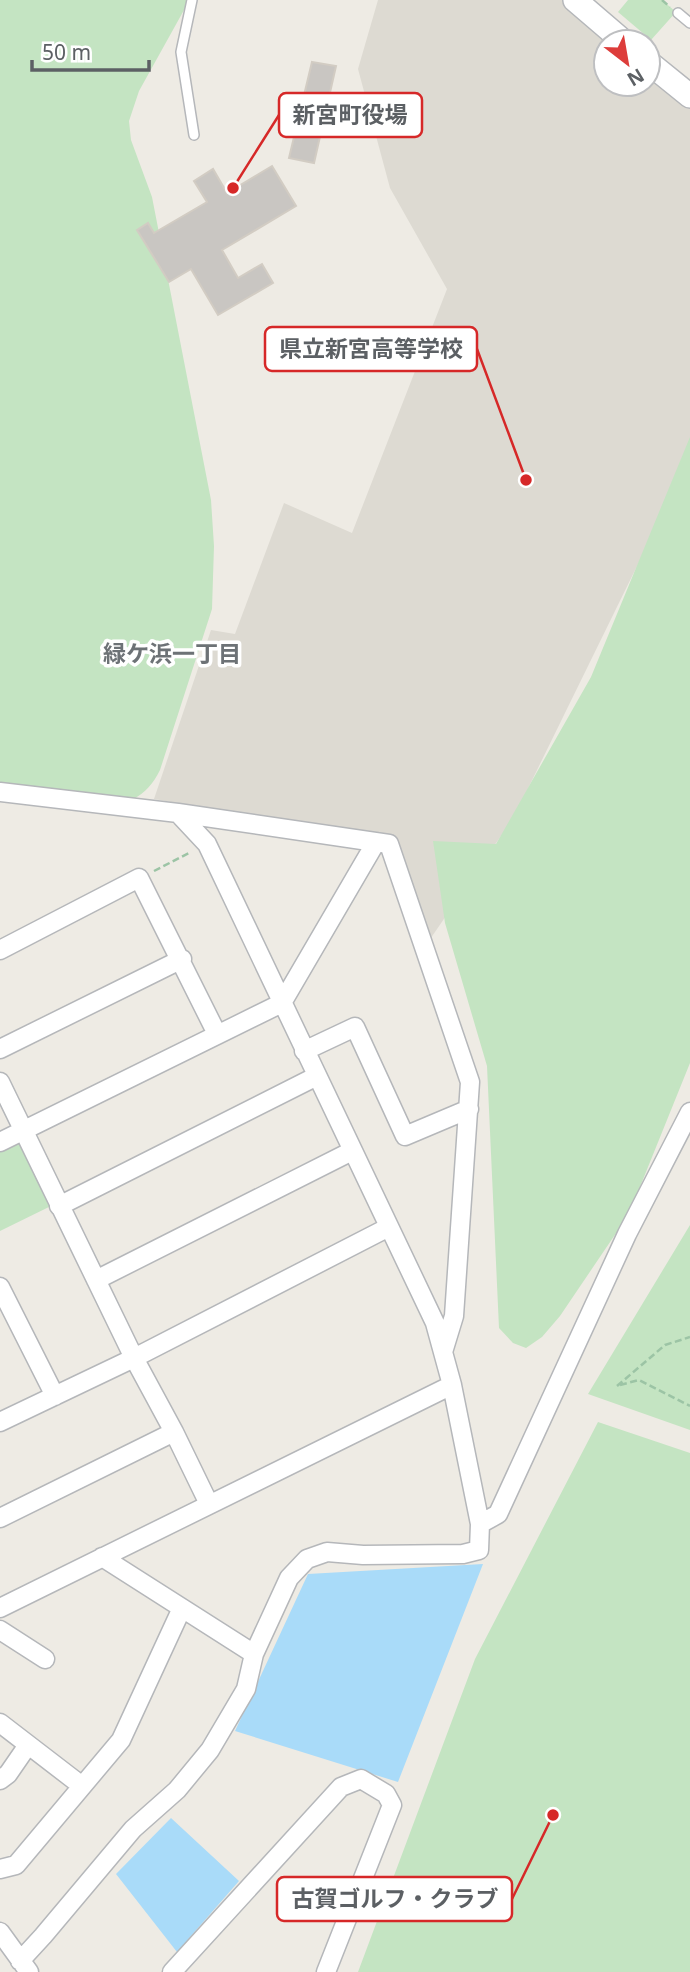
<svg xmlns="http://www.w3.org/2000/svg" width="690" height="1972" viewBox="0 0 690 1972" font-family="'Noto Sans','Noto Sans JP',sans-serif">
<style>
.education{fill:#dddad2}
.green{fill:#c4e4c2}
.water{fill:#a9dbf9}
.building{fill:#c9c6c2;stroke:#d2ccc3;stroke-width:2}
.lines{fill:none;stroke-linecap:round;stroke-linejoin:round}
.service-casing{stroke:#b5b7ba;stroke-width:12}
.minor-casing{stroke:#b5b7ba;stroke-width:21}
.tertiary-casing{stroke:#b5b7ba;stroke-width:26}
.path{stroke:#9cc4a5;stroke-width:2.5;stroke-dasharray:7 3.5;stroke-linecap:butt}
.service{stroke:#fff;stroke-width:9}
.minor{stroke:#fff;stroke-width:18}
.tertiary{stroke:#fff;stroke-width:23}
.labels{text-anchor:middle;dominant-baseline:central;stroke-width:7;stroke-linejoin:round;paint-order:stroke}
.neighbourhood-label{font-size:23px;font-weight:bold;fill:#6d7276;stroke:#fff}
.leader{fill:none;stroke:#d62828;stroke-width:2.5}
.callout-dot{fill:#d62828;stroke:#fff;stroke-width:2.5}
.callout{fill:#fff;stroke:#d62828;stroke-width:2.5}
.callout-label{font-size:23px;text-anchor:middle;font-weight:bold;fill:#5c6064}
</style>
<rect width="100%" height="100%" fill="#eeebe4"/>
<path class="education" d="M378,0H564L614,42H606V84H648V71L690,106V458L514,817L424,948L394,840L154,799L211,630L235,634L284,503L352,533L447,289L390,188L358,69Z"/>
<path class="green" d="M0,0H195L184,10L139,91L129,121L131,140L152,197L211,500L214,546L212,609L160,770C153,784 146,792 132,800L0,785Z
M628,0H662L676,12L651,40L618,12Z
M690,437V1063L629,1214L560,1316L542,1337L526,1348L513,1343L499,1328L487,1066L445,923L433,841L496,844L591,677Z
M21,1140L53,1205L0,1231V1150Z
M690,1225V1430L588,1394Z
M598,1422L690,1453V1972H358L475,1659Z"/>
<path class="water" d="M483,1564L398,1782L235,1731L308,1574Z
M171,1818L239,1881L177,1952L116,1874Z"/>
<path class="building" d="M312,62L336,66L314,163L289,158Z
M272,166L296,206L222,250L238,278L262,264L273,283L218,315L191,269L169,282L137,230L148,223L154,233L207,202L194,181L213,169L227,193Z"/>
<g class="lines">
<g class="service-casing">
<path id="service" d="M192,0L181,52L194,135
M678,13L690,23"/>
</g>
<g class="minor-casing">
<path id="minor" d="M0,792L178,813L207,844L435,1323L452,1385L480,1524L479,1550L463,1554L363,1555L327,1552L307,1559L289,1578L254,1654L246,1689L210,1750L177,1790L133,1829L43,1936L20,1961
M178,813L389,844L470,1082L454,1316L443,1352
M0,950L139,878L217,1034
M0,1049L182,959
M304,1051L355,1027L405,1136L469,1109
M0,1082L134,1358L174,1432L209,1504
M0,1142L282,1003L376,842
M59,1206L317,1076
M96,1280L352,1151
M0,1287L55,1396
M0,1422L134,1358L389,1227
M0,1518L174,1432
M480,1524L498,1514L627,1234L690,1112
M102,1557L254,1654
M0,1608L452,1385
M0,1630L45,1659
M0,1723L82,1786
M0,1780L8,1774L28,1745
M0,1869L16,1865L121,1740L182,1608
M0,1932L29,1972
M172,1972L341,1787L361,1779L386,1794L392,1805L326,1972"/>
</g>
<g class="tertiary-casing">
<path id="tertiary" d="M575,0L624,42
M648,62L690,96"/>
</g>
<path class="path" d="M662,0L670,7
M154,871L191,852
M620,1385L639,1380L690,1406
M617,1386L665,1345L690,1337"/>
<use href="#service" class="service"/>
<use href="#minor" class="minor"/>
<use href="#tertiary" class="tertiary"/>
</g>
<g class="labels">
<g class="neighbourhood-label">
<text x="172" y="653">緑ケ浜一丁目</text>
</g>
</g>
<path class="leader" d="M233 188L279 115M526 480L477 349M553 1815L512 1899"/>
<g class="callout-dot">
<circle cx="233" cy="188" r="7"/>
<circle cx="526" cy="480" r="7"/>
<circle cx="553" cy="1815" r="7"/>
</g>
<g class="callout">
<rect x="279" y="93" width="143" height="44" rx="7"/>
<rect x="265" y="327" width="212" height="44" rx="7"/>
<rect x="277" y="1877" width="235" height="44" rx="7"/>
</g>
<g class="callout-label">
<text x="350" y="123">新宮町役場</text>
<text x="371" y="357">県立新宮高等学校</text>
<text x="395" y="1907">古賀ゴルフ・クラブ</text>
</g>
<g transform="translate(627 63) rotate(149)"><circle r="33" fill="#ffffff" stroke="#bebfc1" stroke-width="2"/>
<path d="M0-5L12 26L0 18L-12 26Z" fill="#dd3d3b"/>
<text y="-10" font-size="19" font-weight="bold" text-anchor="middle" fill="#5c6064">N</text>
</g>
<path d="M32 60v10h117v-10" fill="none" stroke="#5c6064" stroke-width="3.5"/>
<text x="42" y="60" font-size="21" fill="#5c6064" stroke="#ffffff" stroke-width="5" paint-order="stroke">50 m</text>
</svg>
